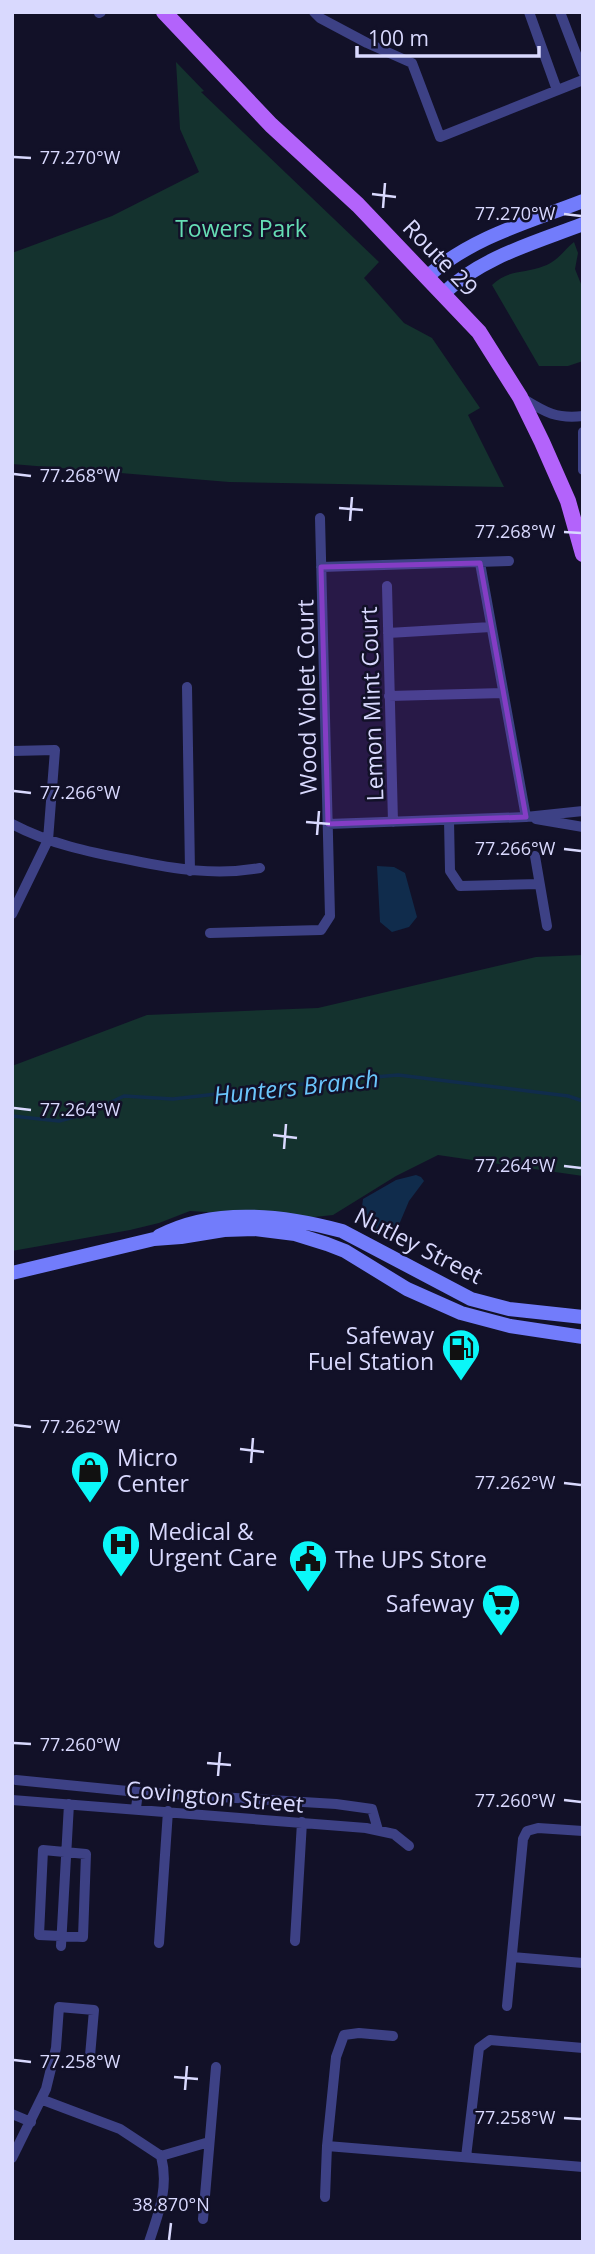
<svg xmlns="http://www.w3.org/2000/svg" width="595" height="2254" viewBox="0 0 595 2254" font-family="'Open Sans',sans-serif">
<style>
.green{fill:#14322e}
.water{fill:#102c4c}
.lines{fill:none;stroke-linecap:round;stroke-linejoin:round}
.stream{stroke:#102c4c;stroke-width:3.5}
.street{stroke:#3d4185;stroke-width:10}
.secondary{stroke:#727cfb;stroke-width:14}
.primary{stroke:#b363fb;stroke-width:16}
.marked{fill:#843dc5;fill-opacity:0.2;stroke:#843dc5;stroke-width:5;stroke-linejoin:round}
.ticks{fill:none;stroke:#d9d9fe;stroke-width:2.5}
.labels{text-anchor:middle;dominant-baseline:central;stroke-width:5;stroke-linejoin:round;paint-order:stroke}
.park-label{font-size:23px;fill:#65ddb4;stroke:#121128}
.street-label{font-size:23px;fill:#d9d9fe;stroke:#121128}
.poi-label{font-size:23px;fill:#d9d9fe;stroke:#121128;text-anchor:start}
.water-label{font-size:24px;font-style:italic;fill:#6ac5fb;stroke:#121128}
.ticks-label{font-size:18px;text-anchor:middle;fill:#d9d9fe;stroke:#121128;stroke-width:5;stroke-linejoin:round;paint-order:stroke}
</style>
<rect width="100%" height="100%" fill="#121128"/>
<path class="green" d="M176,62L204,91L201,92L379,262L364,278L404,323L432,338L480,408L468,415L504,487L229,482L12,464V253L112,216L199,172L180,129Z
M574,242L578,253L575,269L583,289V361L568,366H539L492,285C508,269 525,274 544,266C558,261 564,250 574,242Z
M583,955V1176L438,1155L396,1176L333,1215L305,1218L190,1211L159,1223L130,1230L12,1251V1066L147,1015L318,1008L536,957Z"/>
<path class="water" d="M377,866L394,867L405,873L417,917L409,927L392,932L380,922Z
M416,1175L421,1177L424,1181L409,1201L398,1227L385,1231L369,1227L361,1215L363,1199L396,1180Z"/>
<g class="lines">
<path class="stream" d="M12,1116L59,1121L86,1114L124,1096L173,1099L329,1081L398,1075L568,1096L583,1101"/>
<path class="street" d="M314,12L320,18L367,43L412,63L440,137L583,80
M529,12L557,90
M560,12L583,72
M99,13L101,12
M522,398C545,412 555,419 583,416
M583,432V470
M480,563L526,817
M321,567L509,561
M387,586L393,822
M388,633L491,627
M187,687L190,871
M389,696L503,693
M12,751L55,750L48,840L12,914
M536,819L583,827
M449,820L450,871L460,886L539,884
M12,824C50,844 89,852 131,860C174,869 216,876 260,868
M328,824L526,817L583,811
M535,856L547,926
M210,933L321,930L330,916L320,518
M16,1780L138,1792L136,1808
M138,1792L336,1804L372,1809L378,1830
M12,1800L366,1828L394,1834L409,1846
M43,1850L86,1854L83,1937L39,1935Z
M295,1941L302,1822
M159,1943L168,1811
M61,1946L69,1804
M512,1957L583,1963
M507,2006L523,1839L527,1831L538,1828L583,1831
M393,2036L359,2033L344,2035L336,2057L327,2146L583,2167
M43,2100L120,2129L161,2156C169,2187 159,2212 149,2242
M12,2114L31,2122
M161,2156L209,2142
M466,2157L479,2048L490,2040L583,2048
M12,2158L46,2089L56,2048L59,2007L94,2010L90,2056
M325,2197L327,2146
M203,2219L216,2067"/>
<path class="secondary" d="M428,276C472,237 529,222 583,201
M444,293C482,257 534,243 583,224
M159,1236C214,1207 283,1215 342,1231L471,1299L509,1309L583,1317
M12,1273L154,1239L181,1237L224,1230L255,1229L295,1234L327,1244L345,1251L407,1289L461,1313L510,1326L583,1337"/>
<path class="primary" d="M164,12L271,125L358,205L479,332L520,397L542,442L568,501L583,554"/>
</g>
<path class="marked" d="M480,563L526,817L328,824L321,567Z"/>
<path class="ticks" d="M14,157L31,158M372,194L396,197M383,208L385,183M564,214L581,216M14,474L31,476M339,508L363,510M350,521L352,497M564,532L581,533M14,791L31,793M306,822L330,824M317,835L319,811M564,849L581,851M14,1108L31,1110M273,1135L297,1138M284,1149L286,1124M564,1166L581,1168M14,1425L31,1427M240,1449L264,1452M251,1463L253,1438M564,1483L581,1485M14,1743L31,1744M207,1763L231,1765M218,1776L220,1752M564,1800L581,1802M14,2060L31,2062M174,2077L198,2079M185,2090L187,2066M564,2118L581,2119M169,2240L171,2223"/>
<defs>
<g id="fuel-pin" transform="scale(2.0125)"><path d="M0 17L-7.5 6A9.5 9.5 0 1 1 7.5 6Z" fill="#0af7f8" stroke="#121128"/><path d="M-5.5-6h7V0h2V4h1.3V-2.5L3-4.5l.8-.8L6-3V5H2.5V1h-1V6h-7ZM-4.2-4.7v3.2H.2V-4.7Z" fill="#111"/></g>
<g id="shop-pin" transform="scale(2.0125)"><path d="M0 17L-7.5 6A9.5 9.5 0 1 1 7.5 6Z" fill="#0af7f8" stroke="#121128"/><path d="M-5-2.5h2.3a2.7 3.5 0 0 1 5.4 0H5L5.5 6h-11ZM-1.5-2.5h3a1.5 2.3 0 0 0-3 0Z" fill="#111"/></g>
<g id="hospital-pin" transform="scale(2.0125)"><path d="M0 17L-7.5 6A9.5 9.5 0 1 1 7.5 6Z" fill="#0af7f8" stroke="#121128"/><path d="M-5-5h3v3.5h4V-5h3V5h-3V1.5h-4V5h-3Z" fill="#111"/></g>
<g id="civic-pin" transform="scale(2.0125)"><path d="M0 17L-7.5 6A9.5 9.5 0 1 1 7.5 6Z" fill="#0af7f8" stroke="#121128"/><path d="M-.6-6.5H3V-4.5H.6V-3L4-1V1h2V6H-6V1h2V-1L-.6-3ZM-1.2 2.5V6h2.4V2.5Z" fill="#111"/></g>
<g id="supermarket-pin" transform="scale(2.0125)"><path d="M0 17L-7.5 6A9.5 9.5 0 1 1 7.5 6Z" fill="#0af7f8" stroke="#121128"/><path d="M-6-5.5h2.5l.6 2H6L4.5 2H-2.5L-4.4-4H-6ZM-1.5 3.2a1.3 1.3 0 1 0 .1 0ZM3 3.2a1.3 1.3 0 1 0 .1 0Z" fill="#111"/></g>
</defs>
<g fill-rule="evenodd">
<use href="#fuel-pin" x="461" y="1348"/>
<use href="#shop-pin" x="90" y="1470"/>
<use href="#hospital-pin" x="121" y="1544"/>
<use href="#civic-pin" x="308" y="1559"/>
<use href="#supermarket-pin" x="501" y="1603"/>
</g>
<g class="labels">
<g class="park-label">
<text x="241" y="228">Towers Park</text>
</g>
<g class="street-label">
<text transform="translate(441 257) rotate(46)">Route 29</text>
<text transform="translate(306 697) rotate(-91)">Wood Violet Court</text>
<text transform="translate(371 704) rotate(-92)">Lemon Mint Court</text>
<text transform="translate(419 1245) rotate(27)">Nutley Street</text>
<text transform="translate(215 1796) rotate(5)">Covington Street</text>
</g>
<g class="poi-label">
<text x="434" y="1335" text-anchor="end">Safeway<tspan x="434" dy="26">Fuel Station</tspan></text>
<text x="117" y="1457">Micro<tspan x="117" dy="26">Center</tspan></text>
<text x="148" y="1531">Medical &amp;<tspan x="148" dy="26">Urgent Care</tspan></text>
<text x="335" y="1559">The UPS Store</text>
<text x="474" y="1603" text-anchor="end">Safeway</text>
</g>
<g class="water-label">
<text transform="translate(296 1086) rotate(-6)">Hunters Branch</text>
</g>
</g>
<g class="ticks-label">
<text x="80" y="164">77.270°W</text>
<text x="515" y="220">77.270°W</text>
<text x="80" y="482">77.268°W</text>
<text x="515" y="538">77.268°W</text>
<text x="80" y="799">77.266°W</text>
<text x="515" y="855">77.266°W</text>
<text x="80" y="1116">77.264°W</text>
<text x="515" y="1172">77.264°W</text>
<text x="80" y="1433">77.262°W</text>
<text x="515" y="1489">77.262°W</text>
<text x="80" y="1751">77.260°W</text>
<text x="515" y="1807">77.260°W</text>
<text x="80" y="2068">77.258°W</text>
<text x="515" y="2124">77.258°W</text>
<text x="171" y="2211">38.870°N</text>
</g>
<rect width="595" height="2254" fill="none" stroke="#d9d9fe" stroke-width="28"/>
<path d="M357 46v10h182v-10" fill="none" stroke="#d9d9fe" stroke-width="3.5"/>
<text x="368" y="46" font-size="21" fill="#d9d9fe" stroke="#121128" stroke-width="5" paint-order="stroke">100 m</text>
</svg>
